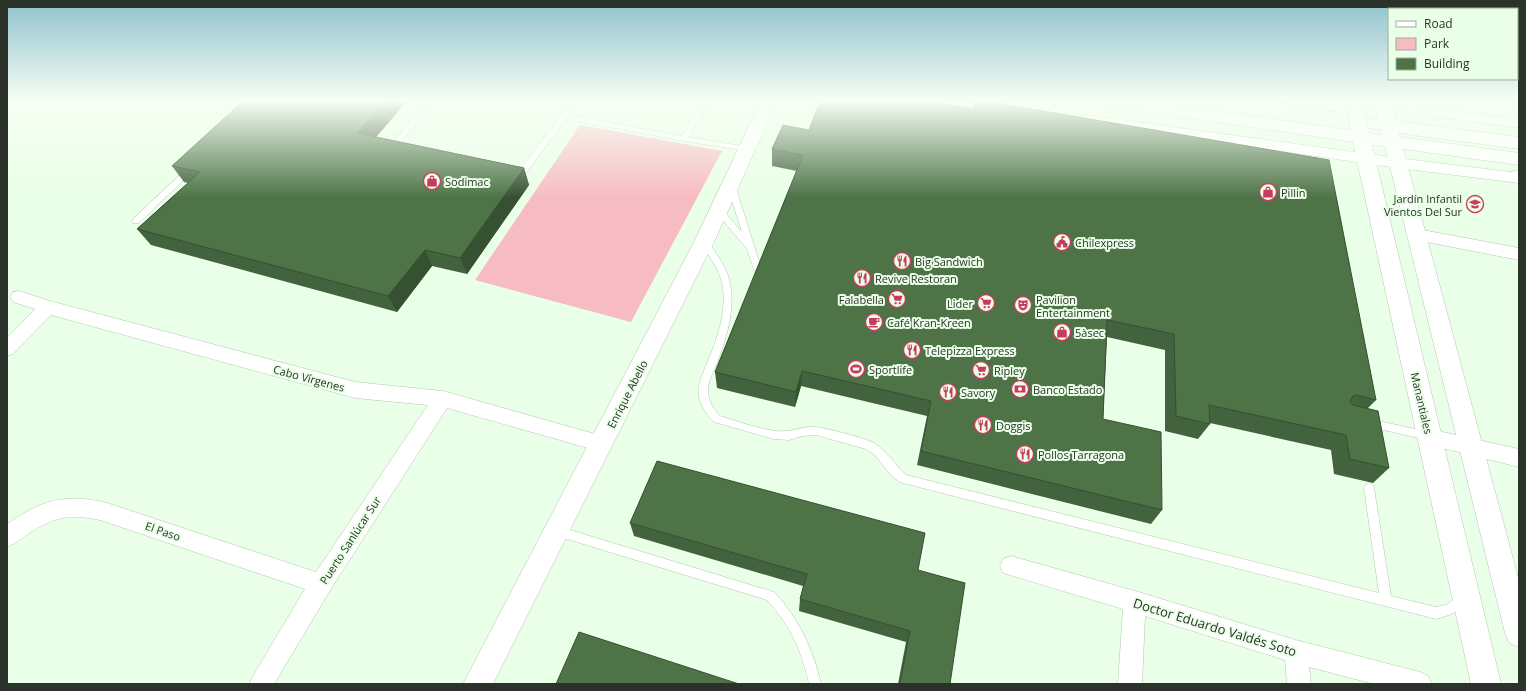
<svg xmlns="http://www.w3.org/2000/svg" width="1526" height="691" viewBox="0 0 1526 691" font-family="'Open Sans',sans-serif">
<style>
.green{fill:#f7bcc3}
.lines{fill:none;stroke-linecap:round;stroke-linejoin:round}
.lane-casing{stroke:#b4c8b1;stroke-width:1}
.street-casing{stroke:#b4c8b1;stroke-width:1}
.secondary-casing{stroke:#b4c8b1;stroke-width:1}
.path{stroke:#a9b9a7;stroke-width:2;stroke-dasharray:2.5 2.5;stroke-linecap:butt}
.lane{fill:#fff;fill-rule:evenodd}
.street{fill:#fff;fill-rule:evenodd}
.secondary{fill:#fff;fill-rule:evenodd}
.wall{fill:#42633d}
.shaded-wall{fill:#365032}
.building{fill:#4d7347;stroke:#365032}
.labels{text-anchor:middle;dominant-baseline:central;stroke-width:4;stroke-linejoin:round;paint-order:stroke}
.poi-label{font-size:11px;fill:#2b322a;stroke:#eaffe7;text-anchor:start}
.street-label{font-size:11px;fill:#2b322a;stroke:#eaffe7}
.near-street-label{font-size:13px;fill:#2b322a;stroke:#eaffe7}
</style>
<rect width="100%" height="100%" fill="#eaffe7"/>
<path class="green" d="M580,125L722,151L631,322L475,280Z"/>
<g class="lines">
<g class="lane-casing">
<path id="lane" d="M427,101H434L400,144H404V148L392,147V143Z
M572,101H578L569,115L682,136L703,101H709L689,137L747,147L751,149L747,151L684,141L566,119L527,172L509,170L508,168L512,166L522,167Z
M187,168H190L194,170L139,223H133L132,221L133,219Z
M731,182L735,185L761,268L760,270H754L747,249L715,211L719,208L722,209L742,232L727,185Z
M704,239L707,240C717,255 729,270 731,289C734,314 726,339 717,363C714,371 708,381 708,389C708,400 712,408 720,416C737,421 758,429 776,431C791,433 801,426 815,427C823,427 868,439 874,443C887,451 895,465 906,475L1379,593L1364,488L1365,485L1369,483L1373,485L1374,488L1391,596L1436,607L1446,605L1463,593L1467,594L1469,598C1463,611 1448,616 1436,619L903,483L899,482L889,473L875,455L866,449L816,435L802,436L789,440L774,439L714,422C705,413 696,399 699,386C700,379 704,371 707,363C717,340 726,314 723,289C721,270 709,257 700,242Z
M1370,419L1428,432L1431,433L1433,436L1431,439L1428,440L1370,427L1367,426L1365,423L1367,420Z
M557,526L774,592C799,619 813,649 821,684H809C802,651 790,625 767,600L557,536L553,534L552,531L553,528Z"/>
</g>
<g class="street-casing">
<path id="street" d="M952,101H987L1004,104L1006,107L1004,110L999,111L959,105L954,104Z
M1384,101L1519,120V128L1378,108L1376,105L1378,102Z
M1086,115L1398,158L1519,173V183L1398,168L1081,122L1079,119L1081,116Z
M1417,229L1519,248V260L1411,239L1409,235L1411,231Z
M19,291L50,301L355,382L443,391L602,436L609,438L612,444L609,450L602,452L447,408L329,592L274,684H249L253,676L305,589L100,520C72,514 55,516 31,532C23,537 16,543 7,547V524C42,500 65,493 107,503L316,572L428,405L355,398L51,315L13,354L7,356V338L35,309L13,302L10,297L13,292Z
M1429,429L1519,449V467L1422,443L1419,437L1422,431Z
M1011,556L1135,591L1296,640L1420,672L1428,676L1432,684H1374L1309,667L1311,684H1287L1285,660L1145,616L1142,684H1118L1123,609L1003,573L1000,566L1003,559Z"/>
</g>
<g class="secondary-casing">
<path id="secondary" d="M761,101H777L714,242L493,684H463L694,242Z
M1099,101H1143L1351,130L1345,101H1361L1367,123L1369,120L1378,119L1374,101H1390L1396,121L1519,137V149L1399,133L1400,137L1519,153V165L1403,149L1519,581V647L1509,643L1505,633L1385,146L1372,145L1501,684H1471L1353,142L1107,106L1101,105ZM1367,126L1369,128L1381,130L1382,135L1369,133Z
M1515,171H1519V183L1508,181L1506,177L1508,173Z"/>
</g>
<path class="path" d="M1269,101L1337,112"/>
<use href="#lane" class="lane"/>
<use href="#street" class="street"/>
<use href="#secondary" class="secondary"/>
</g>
<path class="wall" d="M243,101H407L376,137L524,168L529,185L467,274L432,266L397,312L151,245L137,229L188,183L184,182L172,166Z
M783,125L1376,400L1367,409L1389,468L1373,483L1334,474L1331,450L1210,423V424L1198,439L1165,431V350L1107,337L1103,419L1162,510L1151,524L917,465L927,416L801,386L795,407L717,388L715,372L797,171L772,166V149Z
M630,523L918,570L950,684H898L906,642L799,611L800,599L803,586L634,536Z"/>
<path class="shaded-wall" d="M386,101H407L365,150L357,133Z
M524,168L529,185L467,274L460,258Z
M425,250L432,266L397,312L388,296Z
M802,371L801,386L795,407L796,392Z"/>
<path class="building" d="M243,101H386L357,133L524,168L460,258L425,250L388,296L137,229L200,172L172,166Z
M820,101H928L973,109L975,101H985L1329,160L1376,400L1356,395L1352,397L1350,402L1353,405L1378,411L1389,468L1350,459L1346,435L1209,405L1210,424L1176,416L1174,334L1107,320L1103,419L1161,432L1162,510L921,451L931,401L802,371L796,392L715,372L803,155L772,149L783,125L809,130Z
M657,461L925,533L918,570L965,583L950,684H900L910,631L800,599L807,574L630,523Z
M579,632L739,684H556Z"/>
<linearGradient id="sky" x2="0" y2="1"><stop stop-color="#90c2ce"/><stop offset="0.51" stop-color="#f6fff4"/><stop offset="1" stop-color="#f6fff4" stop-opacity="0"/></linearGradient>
<rect width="1526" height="198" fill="url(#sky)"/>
<defs>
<g id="shop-ring" transform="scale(0.9)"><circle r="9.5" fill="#eaffe7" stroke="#c93a5f" stroke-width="1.5"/><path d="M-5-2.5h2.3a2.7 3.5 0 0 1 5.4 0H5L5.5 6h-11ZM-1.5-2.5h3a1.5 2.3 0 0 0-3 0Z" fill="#c93a5f"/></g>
<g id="school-ring" transform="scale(0.9)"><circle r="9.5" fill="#eaffe7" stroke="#c93a5f" stroke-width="1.5"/><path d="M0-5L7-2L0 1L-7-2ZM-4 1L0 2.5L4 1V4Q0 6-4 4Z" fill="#c93a5f"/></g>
<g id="civic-ring" transform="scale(0.9)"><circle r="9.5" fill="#eaffe7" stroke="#c93a5f" stroke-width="1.5"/><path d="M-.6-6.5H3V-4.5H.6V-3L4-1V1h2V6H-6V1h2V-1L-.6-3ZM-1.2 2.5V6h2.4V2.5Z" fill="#c93a5f"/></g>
<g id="restaurant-ring" transform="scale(0.9)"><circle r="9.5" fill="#eaffe7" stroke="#c93a5f" stroke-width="1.5"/><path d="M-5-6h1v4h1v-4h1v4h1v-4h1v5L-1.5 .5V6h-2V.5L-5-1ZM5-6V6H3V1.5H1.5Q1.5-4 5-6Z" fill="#c93a5f"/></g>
<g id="supermarket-ring" transform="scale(0.9)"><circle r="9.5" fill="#eaffe7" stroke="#c93a5f" stroke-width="1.5"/><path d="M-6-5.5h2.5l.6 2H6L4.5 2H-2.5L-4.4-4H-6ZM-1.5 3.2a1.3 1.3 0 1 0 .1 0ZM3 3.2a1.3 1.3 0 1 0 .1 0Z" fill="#c93a5f"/></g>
<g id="theatre-ring" transform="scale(0.9)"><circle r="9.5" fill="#eaffe7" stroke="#c93a5f" stroke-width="1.5"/><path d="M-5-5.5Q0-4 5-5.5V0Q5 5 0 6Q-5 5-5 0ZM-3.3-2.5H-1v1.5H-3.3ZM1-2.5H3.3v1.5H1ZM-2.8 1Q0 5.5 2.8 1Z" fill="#c93a5f"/></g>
<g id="cafe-ring" transform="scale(0.9)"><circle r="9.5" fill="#eaffe7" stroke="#c93a5f" stroke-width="1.5"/><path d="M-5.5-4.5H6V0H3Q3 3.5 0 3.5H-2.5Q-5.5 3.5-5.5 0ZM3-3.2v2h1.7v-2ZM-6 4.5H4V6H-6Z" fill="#c93a5f"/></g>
<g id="stadium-ring" transform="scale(0.9)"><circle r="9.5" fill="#eaffe7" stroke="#c93a5f" stroke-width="1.5"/><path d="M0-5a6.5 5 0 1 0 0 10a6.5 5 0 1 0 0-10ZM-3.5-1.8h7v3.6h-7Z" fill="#c93a5f"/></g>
<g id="bank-ring" transform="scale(0.9)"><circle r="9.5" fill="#eaffe7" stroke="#c93a5f" stroke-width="1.5"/><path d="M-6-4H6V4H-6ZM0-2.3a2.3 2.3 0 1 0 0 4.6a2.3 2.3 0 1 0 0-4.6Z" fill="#c93a5f"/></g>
</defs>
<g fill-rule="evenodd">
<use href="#shop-ring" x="432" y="181"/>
<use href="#shop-ring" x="1268" y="192"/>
<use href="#school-ring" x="1475" y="204"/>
<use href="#civic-ring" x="1062" y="242"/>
<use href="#restaurant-ring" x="902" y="261"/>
<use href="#restaurant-ring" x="862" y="278"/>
<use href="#supermarket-ring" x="897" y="299"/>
<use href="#supermarket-ring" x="986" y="303"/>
<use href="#theatre-ring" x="1023" y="305"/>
<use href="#cafe-ring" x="874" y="322"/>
<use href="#shop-ring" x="1062" y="332"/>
<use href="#restaurant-ring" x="912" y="350"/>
<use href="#stadium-ring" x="856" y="369"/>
<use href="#supermarket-ring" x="981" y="370"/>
<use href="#bank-ring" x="1020" y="389"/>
<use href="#restaurant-ring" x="948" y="392"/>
<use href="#restaurant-ring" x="983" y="425"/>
<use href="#restaurant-ring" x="1025" y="454"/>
</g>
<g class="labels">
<g class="poi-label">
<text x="445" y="181">Sodimac</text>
<text x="1281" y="192">Pillin</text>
<text x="1462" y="198" text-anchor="end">Jardín Infantil<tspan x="1462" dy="13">Vientos Del Sur</tspan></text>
<text x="1075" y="242">Chilexpress</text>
<text x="915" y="261">Big Sandwich</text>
<text x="875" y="278">Revive Restoran</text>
<text x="884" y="299" text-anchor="end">Falabella</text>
<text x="1036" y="299">Pavilion<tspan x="1036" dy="13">Entertainment</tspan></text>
<text x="973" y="303" text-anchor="end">Lider</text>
<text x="887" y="322">Café Kran-Kreen</text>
<text x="1075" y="332">5àsec</text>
<text x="925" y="350">Telepizza Express</text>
<text x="869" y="369">Sportlife</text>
<text x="994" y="370">Ripley</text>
<text x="1033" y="389">Banco Estado</text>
<text x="961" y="392">Savory</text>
<text x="996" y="425">Doggis</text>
<text x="1038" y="454">Pollos Tarragona</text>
</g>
<g class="street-label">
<text transform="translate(309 378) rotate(15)">Cabo Vírgenes</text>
<text transform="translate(627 394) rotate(-63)">Enrique Abello</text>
<text transform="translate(1422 403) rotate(77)">Manantiales</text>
<text transform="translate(163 531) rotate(19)">El Paso</text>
<text transform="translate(350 540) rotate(-57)">Puerto Sanlúcar Sur</text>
</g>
<g class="near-street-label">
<text transform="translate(1215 627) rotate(17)">Doctor Eduardo Valdés Soto</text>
</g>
</g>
<rect width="1526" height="691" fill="none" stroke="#2b322a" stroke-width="16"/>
<rect x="1388" y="8" width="130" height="72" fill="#eaffe7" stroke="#9ead9b"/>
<rect x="1396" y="21" width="20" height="6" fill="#ffffff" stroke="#9ead9b"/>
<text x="1424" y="28" font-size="12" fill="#2b322a">Road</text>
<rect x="1396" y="38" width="20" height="12" fill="#f7bcc3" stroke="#9ead9b"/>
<text x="1424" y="48" font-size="12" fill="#2b322a">Park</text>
<rect x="1396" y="58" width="20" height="12" fill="#4d7347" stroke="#9ead9b"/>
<text x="1424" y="68" font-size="12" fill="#2b322a">Building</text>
</svg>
